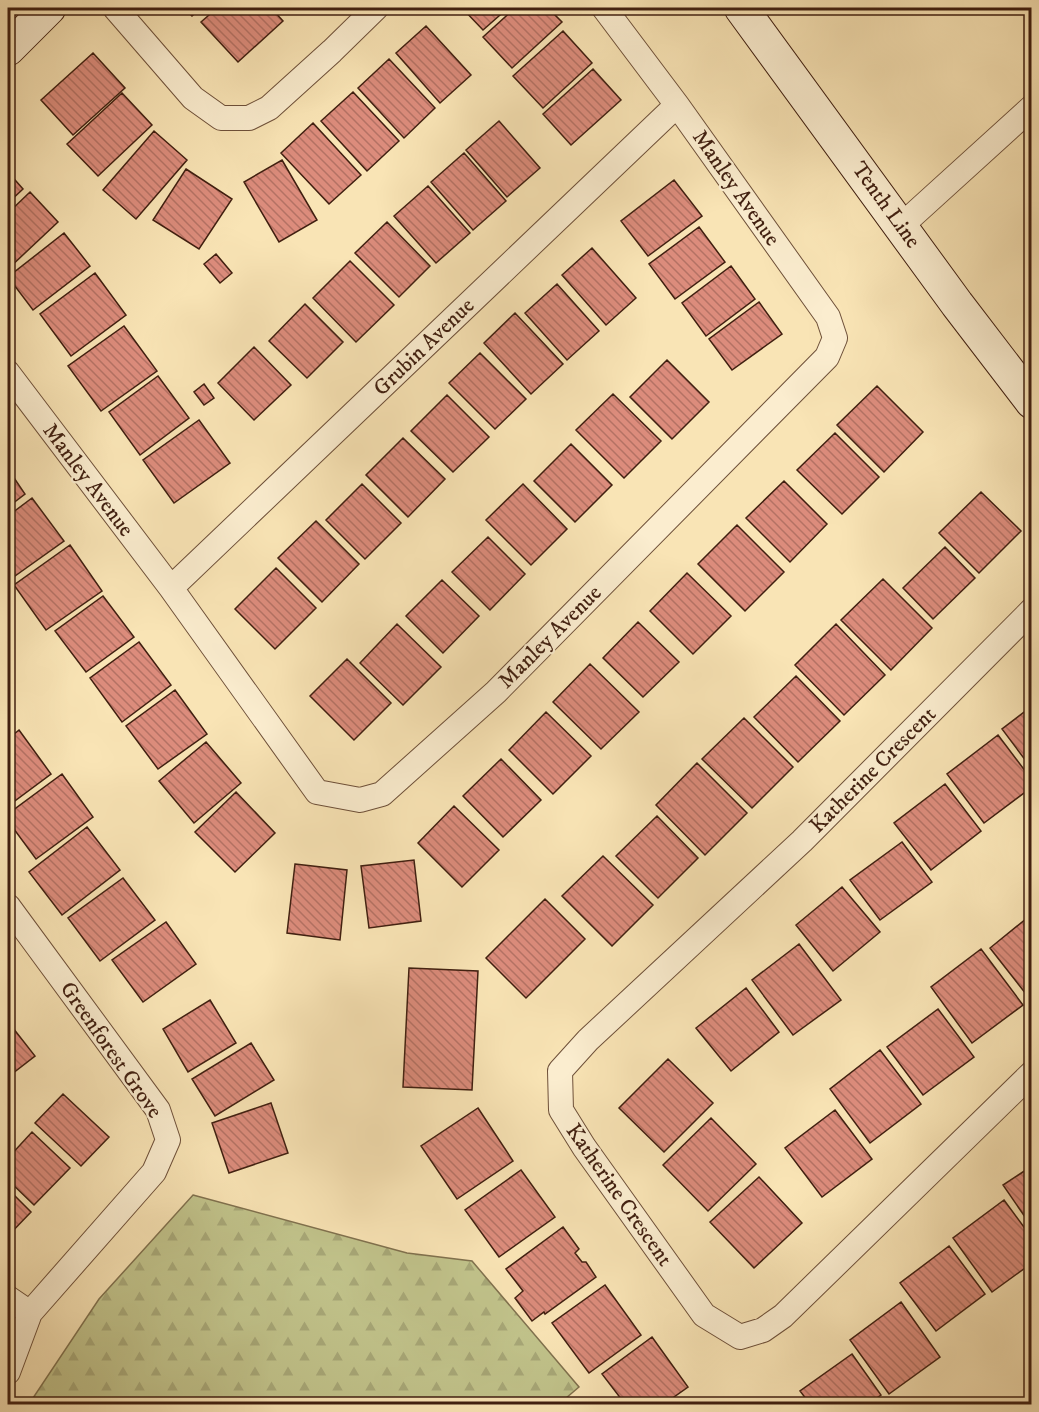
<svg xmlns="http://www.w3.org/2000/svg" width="1039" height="1412" viewBox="0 0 1039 1412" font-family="'IM FELL DW Pica',serif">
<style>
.forest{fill:url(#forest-firs);stroke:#80714e;stroke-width:1.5}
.building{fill:url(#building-back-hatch);stroke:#401f10;stroke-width:1.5}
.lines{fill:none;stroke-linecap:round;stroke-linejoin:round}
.street-casing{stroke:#6e5039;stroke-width:26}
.secondary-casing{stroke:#401f10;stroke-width:35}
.street{stroke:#fbedcf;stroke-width:24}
.secondary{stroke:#fbedcf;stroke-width:33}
.labels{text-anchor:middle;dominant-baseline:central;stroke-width:4.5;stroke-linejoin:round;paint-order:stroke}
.street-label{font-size:22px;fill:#401f10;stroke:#fbedcf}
</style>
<defs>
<pattern id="forest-firs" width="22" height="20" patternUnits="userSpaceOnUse" patternTransform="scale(1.5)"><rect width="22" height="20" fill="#c1c38b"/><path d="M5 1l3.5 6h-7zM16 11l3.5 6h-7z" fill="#a7a777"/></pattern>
<pattern id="building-back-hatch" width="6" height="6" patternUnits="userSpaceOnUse" patternTransform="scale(1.5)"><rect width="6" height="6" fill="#dc8c7c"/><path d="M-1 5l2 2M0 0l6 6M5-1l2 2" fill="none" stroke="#b47264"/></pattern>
</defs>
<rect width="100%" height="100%" fill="#f9e4b5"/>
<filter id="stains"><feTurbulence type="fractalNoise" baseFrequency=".00333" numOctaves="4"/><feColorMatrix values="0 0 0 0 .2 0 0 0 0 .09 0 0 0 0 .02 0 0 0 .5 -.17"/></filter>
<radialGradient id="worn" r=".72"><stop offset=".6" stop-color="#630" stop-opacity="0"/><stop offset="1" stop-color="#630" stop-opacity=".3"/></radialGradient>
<path class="forest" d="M193,1195L407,1253L472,1261L579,1387L559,1404H29L99,1299Z"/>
<path class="building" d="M184,8H201L192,16Z
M217,8H271L283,21L238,62L201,22Z
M462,8H508L483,30Z
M515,8H548L562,22L512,68L483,37Z
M426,26L471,75L440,103L396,53Z
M563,31L592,63L543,108L513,76Z
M93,53L125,88L73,135L41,100Z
M389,59L435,108L404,138L358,88Z
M593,69L621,100L571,145L543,114Z
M353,92L399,141L367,171L321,121Z
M122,93L152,125L98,176L67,144Z
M499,121L540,168L507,197L466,150Z
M313,123L361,175L329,204L281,153Z
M154,131L187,160L136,219L103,190Z
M464,153L506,201L473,230L431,182Z
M282,160L317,220L279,242L244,182Z
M186,169L232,199L199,249L153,220Z
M8,172L23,189L8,203Z
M674,180L702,216L648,256L621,221Z
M428,186L470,233L436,263L394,216Z
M30,192L58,222L8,269V213Z
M387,222L430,266L399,297L355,253Z
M699,227L725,262L675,299L649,264Z
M64,233L90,266L33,310L8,277Z
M592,248L636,298L606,325L562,275Z
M216,254L232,273L220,283L204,264Z
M350,261L394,305L356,342L313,298Z
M731,266L755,299L706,336L682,303Z
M95,273L126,315L71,356L40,314Z
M557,284L599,331L567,360L525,313Z
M759,302L782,334L732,370L709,339Z
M305,304L343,342L307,378L269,341Z
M515,313L563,364L531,394L484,343Z
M124,326L157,371L101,411L68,366Z
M254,347L291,385L254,420L218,383Z
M480,353L526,399L495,429L449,383Z
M667,360L709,402L672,439L630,397Z
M158,376L189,418L140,455L109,412Z
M204,384L214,398L204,405L194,392Z
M877,386L923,432L884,472L837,425Z
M613,394L661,441L624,478L576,430Z
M447,395L489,437L453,472L411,431Z
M199,420L230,463L174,503L143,460Z
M835,433L879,477L842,514L797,470Z
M403,438L445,479L408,517L366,475Z
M571,444L612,485L575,522L534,481Z
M8,469L25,494L8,507Z
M784,481L827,524L790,562L746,518Z
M362,484L401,523L365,559L326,520Z
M523,484L567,529L531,565L486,520Z
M981,492L1021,531L979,573L939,533Z
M32,498L64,541L15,576L8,565V516Z
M316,521L359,564L322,602L278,558Z
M737,525L784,572L745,611L698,564Z
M488,537L525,574L490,610L452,572Z
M70,545L102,591L46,630L14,585Z
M945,547L975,578L933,619L903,588Z
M276,568L316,608L275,649L235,609Z
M687,573L731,616L693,654L650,611Z
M883,579L932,628L891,670L841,620Z
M442,580L479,616L443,653L406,616Z
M103,596L134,637L86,672L55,631Z
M638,622L679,662L643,697L603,658Z
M397,624L441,667L403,705L360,663Z
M836,624L885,675L844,715L795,665Z
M139,642L171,685L122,722L90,678Z
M347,659L391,703L354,740L310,696Z
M590,664L639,712L601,749L553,702Z
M796,676L840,721L798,762L754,717Z
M175,690L207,734L158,769L126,726Z
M1032,706V769L1002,729Z
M546,712L591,756L553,794L509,750Z
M8,718L13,726L8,730Z
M744,718L793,767L752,808L702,759Z
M19,730L51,774L8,806V739Z
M998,735L1032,780V787L984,823L947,774Z
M206,742L241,783L194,823L159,781Z
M501,759L541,800L503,837L463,796Z
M697,763L747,813L705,855L656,805Z
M62,774L93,817L36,859L8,821V814Z
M945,784L981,831L931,870L894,823Z
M236,792L275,833L235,872L195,832Z
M454,806L499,850L462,887L418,843Z
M657,816L698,858L658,898L616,856Z
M87,827L120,870L62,915L29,872Z
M902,842L932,882L880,920L850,880Z
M603,856L653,905L612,946L562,896Z
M414,860L421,921L369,928L361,866Z
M295,864L347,870L340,940L287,933Z
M123,878L155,920L100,961L68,918Z
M842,887L880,932L833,971L796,925Z
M545,899L585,939L526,998L486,958Z
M1032,914V990L1026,994L990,948Z
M166,922L196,964L143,1002L112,960Z
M799,944L841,1000L793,1035L752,980Z
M981,949L1023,1005L972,1043L931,987Z
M409,968L478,971L472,1090L403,1087Z
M746,988L779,1032L731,1071L696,1028Z
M210,1000L236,1043L188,1072L163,1029Z
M938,1009L974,1057L923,1095L887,1047Z
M13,1028L35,1056L8,1077V1032Z
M251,1043L274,1080L215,1116L192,1079Z
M880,1050L921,1104L870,1143L830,1089Z
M668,1059L713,1103L664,1152L619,1108Z
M63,1094L109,1137L81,1166L35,1123Z
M271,1103L288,1153L229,1173L212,1123Z
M478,1108L513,1161L457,1199L421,1146Z
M835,1110L872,1159L822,1197L785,1148Z
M711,1118L756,1164L708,1211L663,1165Z
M32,1132L70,1168L34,1205L8,1180V1158Z
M1032,1166V1227L1003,1185Z
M521,1170L555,1217L499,1257L465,1210Z
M759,1177L802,1223L754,1268L710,1222Z
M8,1189L31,1212L8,1236Z
M1004,1200L1032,1238V1263L992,1292L953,1238Z
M563,1227L579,1249L575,1253L582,1262H586L596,1277L545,1314L544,1312L532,1321L515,1298L523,1291L506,1269Z
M949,1246L985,1294L936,1331L900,1283Z
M605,1285L641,1335L589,1373L552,1323Z
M901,1302L940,1357L889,1394L850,1340Z
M652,1337L688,1387L664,1404H625L602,1374Z
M852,1354L881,1395L868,1404H810L800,1391Z"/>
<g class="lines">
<g class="street-casing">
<path id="street" d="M115,8L193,98L221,118H249L269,108L332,51L376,8
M901,226L1032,107
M8,373L171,588L317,792L360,800L382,794L496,692L827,357L835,338L828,317L677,105L604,8
M171,588L677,105
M1032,610L802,841L588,1040L560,1071L561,1110L584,1147L704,1315L740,1337L763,1330L783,1316L1032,1073
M8,906L158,1110L168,1140L154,1172L30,1313L8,1372
M8,1298L30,1313"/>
</g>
<g class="secondary-casing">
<path id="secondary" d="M741,8L957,304L1032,402
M8,49L49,8"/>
</g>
<use href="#street" class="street"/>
<use href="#secondary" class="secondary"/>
</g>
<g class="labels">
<g class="street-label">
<text transform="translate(736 188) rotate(55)">Manley Avenue</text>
<text transform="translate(886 205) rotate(54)">Tenth Line</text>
<text transform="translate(424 347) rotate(-44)">Grubin Avenue</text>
<text transform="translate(88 480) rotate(53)">Manley Avenue</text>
<text transform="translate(550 637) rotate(-45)">Manley Avenue</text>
<text transform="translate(873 770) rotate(-45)">Katherine Crescent</text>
<text transform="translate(111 1050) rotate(55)">Greenforest Grove</text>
<text transform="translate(619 1195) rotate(55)">Katherine Crescent</text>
</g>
</g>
<rect width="1039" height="1412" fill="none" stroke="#f9e4b5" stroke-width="30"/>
<rect x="9" y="9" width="1021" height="1394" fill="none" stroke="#401f10" stroke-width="3"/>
<rect x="15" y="15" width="1009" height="1382" fill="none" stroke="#401f10" stroke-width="1.5"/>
<rect width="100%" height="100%" filter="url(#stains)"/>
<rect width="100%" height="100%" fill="url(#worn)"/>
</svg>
